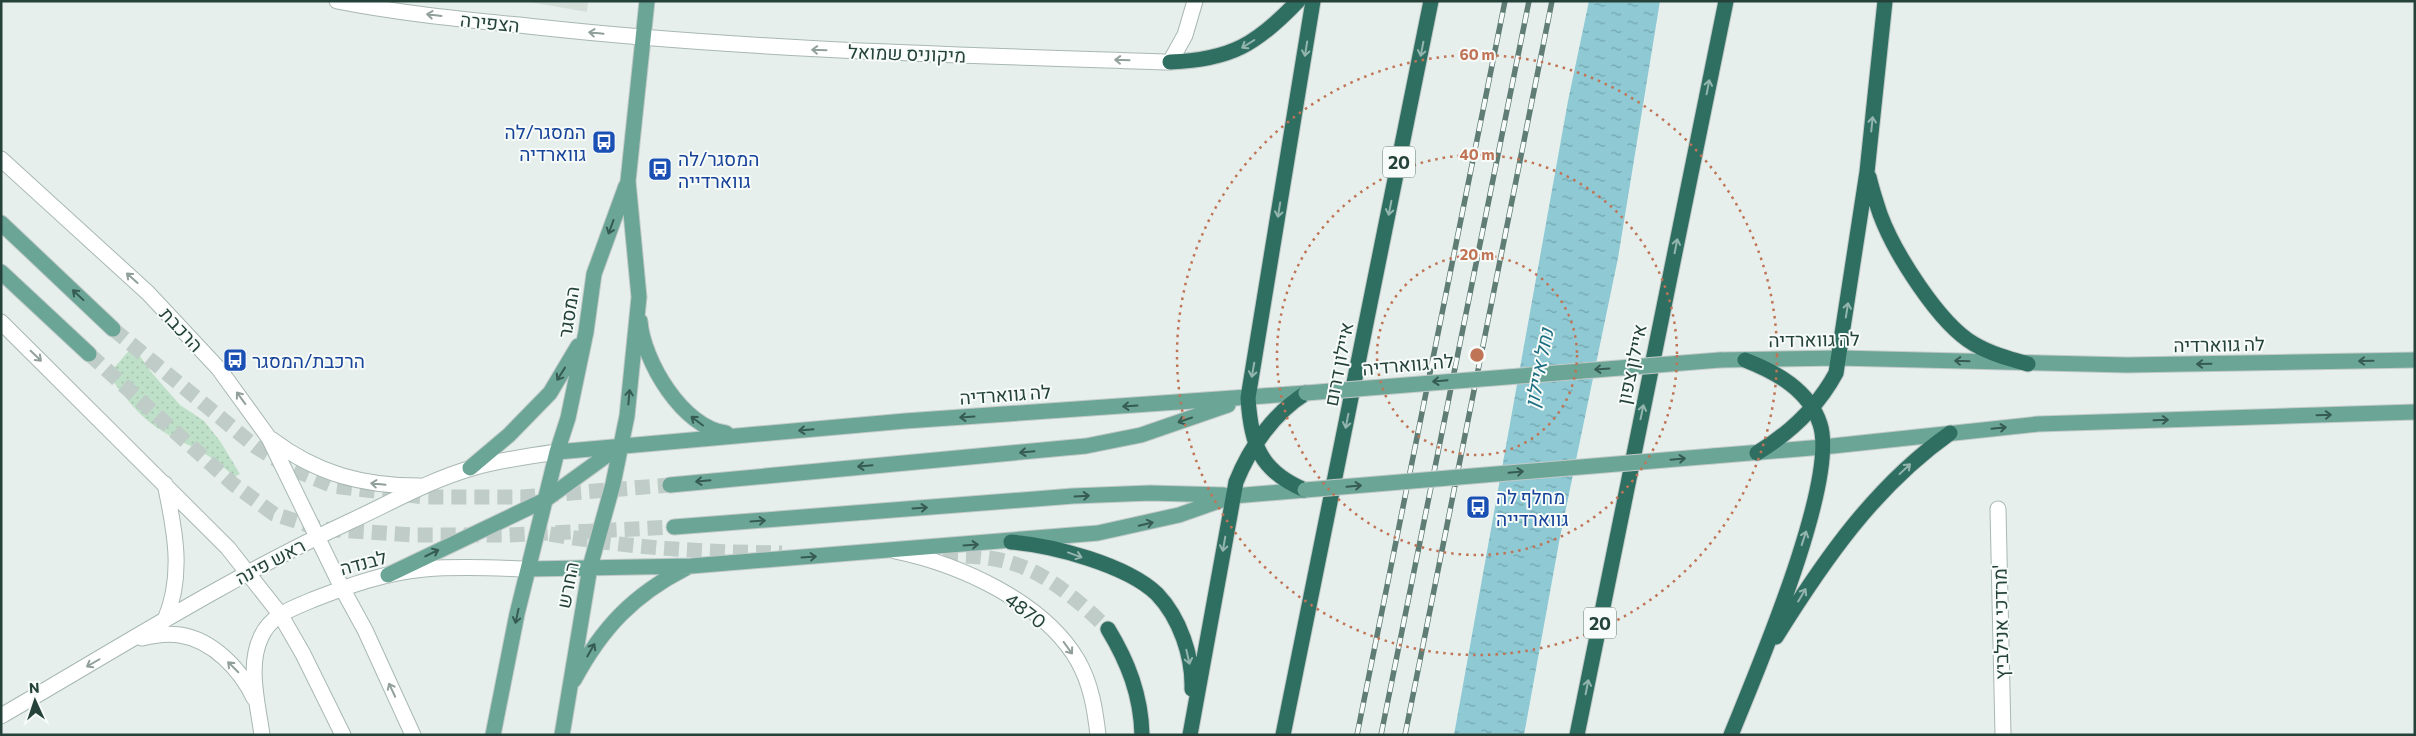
<svg xmlns="http://www.w3.org/2000/svg" width="2416" height="736" viewBox="0 0 2416 736" font-family="Commissioner,Heebo,sans-serif">
<style>
.built{fill:#d4dfda}
.grass{fill:url(#grass-dots)}
.water{fill:url(#water-ripples)}
.lines{fill:none;stroke-linecap:round;stroke-linejoin:round}
.major-tunnel{stroke:#bfccc8;stroke-width:15;stroke-dasharray:15 8;stroke-linecap:butt}
.highway-tunnel{stroke:#bfccc8;stroke-width:15;stroke-dasharray:15 8;stroke-linecap:butt}
.minor-casing{stroke:#a8b8b2;stroke-width:17}
.major-casing{stroke:#c2cac8;stroke-width:17}
.highway-casing{stroke:#c2cac8;stroke-width:17}
.minor{stroke:#fff;stroke-width:15}
.major{stroke:#6aa596;stroke-width:15}
.highway{stroke:#2f6f62;stroke-width:15}
.rail-casing{stroke:#5f7d75;stroke-width:5.5}
.rail{stroke:#f7fbf9;stroke-width:4;stroke-dasharray:11;stroke-linecap:butt}
.major-bridge-casing{stroke:#c2cac8;stroke-width:17;stroke-linecap:butt}
.major-bridge{stroke:#6aa596;stroke-width:15}
.oneway{stroke:#92a09c}
.oneway2{stroke:#93b5ae}
.oneway3{stroke:#365b51}
.ring{fill:none;stroke:#c07456;stroke-width:2.5;stroke-dasharray:2.5 5}
.labels{text-anchor:middle;dominant-baseline:central;stroke-width:4;stroke-linejoin:round;paint-order:stroke}
.shield{fill:#f7fbf9;stroke:#637a73;stroke-width:1}
.shield-label{font-size:18px;font-weight:bold;fill:#24423a}
.street-label{font-size:19px;fill:#24423a;stroke:#f7fbf9}
.transit-label{font-size:19px;fill:#164399;stroke:#f7fbf9;text-anchor:start}
.water-label{font-size:20px;font-style:italic;fill:#1c6f80;stroke:#f7fbf9}
.centre{fill:#c07456;stroke:#f7fbf9;stroke-width:2.5}
.ring-label{font-size:15px;text-anchor:middle;font-weight:bold;fill:#c07456;stroke:#f7fbf9;stroke-width:4;stroke-linejoin:round;paint-order:stroke}
</style>
<defs>
<pattern id="grass-dots" width="8" height="8" patternUnits="userSpaceOnUse" patternTransform="scale(1.25)"><rect width="8" height="8" fill="#bfe0c8"/><path d="M2 2h.1M6 6h.1" fill="none" stroke="#a4c1ad" stroke-width="1.8" stroke-linecap="round"/></pattern>
<pattern id="water-ripples" width="26" height="14" patternUnits="userSpaceOnUse" patternTransform="scale(1.25)"><rect width="26" height="14" fill="#8ec9d4"/><path d="M2 4q2-2 4 0t4 0M15 11q2-2 4 0t4 0" fill="none" stroke="#74a5ad"/></pattern>
</defs>
<rect width="100%" height="100%" fill="#e6efeb"/>
<path class="built" d="M524,1H588L587,12Z"/>
<path class="grass" d="M133,346L151,372L180,405L204,421L220,441L240,474L234,477C208,449 185,447 156,427C136,413 123,394 108,375Z"/>
<path class="water" d="M1589,1H1660L1618,258L1560,537L1524,735H1454L1568,101Z"/>
<g class="lines">
<path class="major-tunnel" d="M113,329L256,447L292,469L333,486L424,497H522L670,485
M89,354L233,484L274,514L321,529L413,535H509L674,527"/>
<path class="highway-tunnel" d="M550,534C630,548 701,552 782,553
M920,555C948,556 976,554 1004,561C1044,570 1079,601 1108,629"/>
<g class="minor-casing">
<path id="minor" d="M337,1C402,14 470,20 537,27C747,50 959,55 1170,62L1185,35L1195,1
M1,159L148,293L219,369L269,438L342,588L365,630L413,735
M1,322L228,548L280,614L303,654L343,735
M271,439C317,474 363,486 420,486
M1998,509L2003,735
M895,551C959,564 1044,602 1078,661C1091,684 1095,709 1098,735
M165,620C184,576 175,530 165,484
M142,638C154,635 167,633 180,635C213,640 241,670 254,698
M1,716C117,649 230,577 351,521C390,503 430,480 472,468C500,460 528,456 557,452
M262,735C258,705 247,666 261,637C271,615 291,609 312,600C348,586 386,572 425,569C459,566 494,568 528,569"/>
</g>
<g class="major-casing">
<path id="major" d="M1,223L113,329
M1,272L89,354
M640,321C643,361 683,428 726,433
M1720,360L1839,358L2127,365L2415,360
M557,452L905,421L1306,393
M1713,456L1823,447L2038,424L2415,412
M470,468L509,435L550,393L578,346
M670,485L1086,446L1141,435L1228,405
M674,527L1073,496L1150,493L1224,495
M528,569L691,566L1098,533L1179,515L1233,496L1305,490
M388,575L545,500L621,445
M574,680C602,628 633,595 686,568
M493,735L517,614L557,452L568,418L586,332L594,274L626,186
M562,735L590,567L613,484L627,416L639,297L628,181L647,1"/>
</g>
<g class="highway-casing">
<path id="highway" d="M1170,62C1231,60 1257,44 1298,1
M1869,177C1872,190 1876,202 1880,214C1894,252 1939,324 1974,344C1991,354 2010,359 2028,364
M1757,453C1790,433 1817,408 1836,373L1867,172L1885,1
M1305,490C1260,471 1251,445 1248,398L1313,1
M1011,542C1052,545 1127,565 1157,594C1180,618 1193,657 1192,689
M1108,629C1128,662 1141,695 1142,735
M1776,637C1824,560 1875,486 1950,433
M1190,735L1236,482C1250,447 1274,413 1306,393
M1283,735L1431,1
M1577,735L1726,1
M1731,735C1755,675 1839,481 1820,424C1809,390 1776,372 1745,360"/>
</g>
<use href="#minor" class="minor"/>
<use href="#major" class="major"/>
<use href="#highway" class="highway"/>
<g class="rail-casing">
<path id="rail" d="M1357,735L1505,1
M1381,735L1529,1
M1405,735L1552,1"/>
</g>
<use href="#rail" class="rail"/>
<g class="major-bridge-casing">
<path id="major-bridge" d="M1306,393L1720,360
M1305,490L1713,456"/>
</g>
<use href="#major-bridge" class="major-bridge"/>
</g>
<defs><path id="oneway-shaft" d="M-6 0H5M1.5-3L5.5 0L1.5 3" fill="none" stroke-width="1.6" stroke-linecap="round" stroke-linejoin="round" transform="scale(1.25)"/></defs>
<g class="oneway">
<use href="#oneway-shaft" transform="translate(434 15) rotate(-173)"/>
<use href="#oneway-shaft" transform="translate(596 33) rotate(-174)"/>
<use href="#oneway-shaft" transform="translate(819 50) rotate(-178)"/>
<use href="#oneway-shaft" transform="translate(1122 60) rotate(-178)"/>
<use href="#oneway-shaft" transform="translate(132 278) rotate(-138)"/>
<use href="#oneway-shaft" transform="translate(36 356) rotate(44)"/>
<use href="#oneway-shaft" transform="translate(241 398) rotate(-126)"/>
<use href="#oneway-shaft" transform="translate(378 484) rotate(-174)"/>
<use href="#oneway-shaft" transform="translate(1068 648) rotate(54)"/>
<use href="#oneway-shaft" transform="translate(93 663) rotate(150)"/>
<use href="#oneway-shaft" transform="translate(233 667) rotate(-135)"/>
<use href="#oneway-shaft" transform="translate(392 690) rotate(-115)"/>
</g>
<g class="oneway2">
<use href="#oneway-shaft" transform="translate(1248 44) rotate(148)"/>
<use href="#oneway-shaft" transform="translate(1306 49) rotate(99)"/>
<use href="#oneway-shaft" transform="translate(1422 49) rotate(101)"/>
<use href="#oneway-shaft" transform="translate(1708 87) rotate(-79)"/>
<use href="#oneway-shaft" transform="translate(1872 124) rotate(-84)"/>
<use href="#oneway-shaft" transform="translate(1390 208) rotate(101)"/>
<use href="#oneway-shaft" transform="translate(1279 210) rotate(99)"/>
<use href="#oneway-shaft" transform="translate(1676 246) rotate(-79)"/>
<use href="#oneway-shaft" transform="translate(1847 310) rotate(-81)"/>
<use href="#oneway-shaft" transform="translate(1253 370) rotate(100)"/>
<use href="#oneway-shaft" transform="translate(1642 412) rotate(-78)"/>
<use href="#oneway-shaft" transform="translate(1347 421) rotate(101)"/>
<use href="#oneway-shaft" transform="translate(1905 469) rotate(-43)"/>
<use href="#oneway-shaft" transform="translate(1804 538) rotate(-72)"/>
<use href="#oneway-shaft" transform="translate(1224 544) rotate(100)"/>
<use href="#oneway-shaft" transform="translate(1075 555) rotate(20)"/>
<use href="#oneway-shaft" transform="translate(1802 595) rotate(-59)"/>
<use href="#oneway-shaft" transform="translate(1188 657) rotate(77)"/>
<use href="#oneway-shaft" transform="translate(1587 687) rotate(-79)"/>
</g>
<g class="oneway3">
<use href="#oneway-shaft" transform="translate(611 227) rotate(110)"/>
<use href="#oneway-shaft" transform="translate(78 295) rotate(-137)"/>
<use href="#oneway-shaft" transform="translate(1962 361) rotate(-178)"/>
<use href="#oneway-shaft" transform="translate(2366 361) rotate(179)"/>
<use href="#oneway-shaft" transform="translate(2204 364) rotate(179)"/>
<use href="#oneway-shaft" transform="translate(1602 369) rotate(176)"/>
<use href="#oneway-shaft" transform="translate(561 374) rotate(122)"/>
<use href="#oneway-shaft" transform="translate(1440 381) rotate(175)"/>
<use href="#oneway-shaft" transform="translate(629 397) rotate(-85)"/>
<use href="#oneway-shaft" transform="translate(1130 406) rotate(176)"/>
<use href="#oneway-shaft" transform="translate(2324 415) rotate(-2)"/>
<use href="#oneway-shaft" transform="translate(967 417) rotate(176)"/>
<use href="#oneway-shaft" transform="translate(1185 420) rotate(161)"/>
<use href="#oneway-shaft" transform="translate(2161 420) rotate(-2)"/>
<use href="#oneway-shaft" transform="translate(697 421) rotate(-143)"/>
<use href="#oneway-shaft" transform="translate(1999 428) rotate(-6)"/>
<use href="#oneway-shaft" transform="translate(806 430) rotate(175)"/>
<use href="#oneway-shaft" transform="translate(1027 452) rotate(175)"/>
<use href="#oneway-shaft" transform="translate(1678 459) rotate(-5)"/>
<use href="#oneway-shaft" transform="translate(865 466) rotate(175)"/>
<use href="#oneway-shaft" transform="translate(1516 472) rotate(-5)"/>
<use href="#oneway-shaft" transform="translate(703 481) rotate(175)"/>
<use href="#oneway-shaft" transform="translate(1354 486) rotate(-5)"/>
<use href="#oneway-shaft" transform="translate(1082 496) rotate(-3)"/>
<use href="#oneway-shaft" transform="translate(920 508) rotate(-4)"/>
<use href="#oneway-shaft" transform="translate(758 521) rotate(-4)"/>
<use href="#oneway-shaft" transform="translate(1146 524) rotate(-14)"/>
<use href="#oneway-shaft" transform="translate(971 545) rotate(-4)"/>
<use href="#oneway-shaft" transform="translate(432 553) rotate(-26)"/>
<use href="#oneway-shaft" transform="translate(809 557) rotate(-4)"/>
<use href="#oneway-shaft" transform="translate(517 616) rotate(102)"/>
<use href="#oneway-shaft" transform="translate(591 650) rotate(-60)"/>
</g>
<g class="ring">
<circle cx="1477" cy="355" r="100"/>
<circle cx="1477" cy="355" r="200"/>
<circle cx="1477" cy="355" r="300"/>
</g>
<defs>
<g id="bus-square" transform="scale(1.25)"><rect x="-9" y="-9" width="18" height="18" rx="4" fill="#1a4fb4" stroke="#f7fbf9"/><path d="M-5-6H5V4H4V6H2V4H-2V6H-4V4H-5ZM-3.5-4V0h7V-4ZM-3.5 1.2v1.5H-2V1.2ZM2 1.2v1.5H3.5V1.2Z" fill="#fff"/></g>
</defs>
<g fill-rule="evenodd">
<use href="#bus-square" x="604" y="142"/>
<use href="#bus-square" x="660" y="169"/>
<use href="#bus-square" x="235" y="360"/>
<use href="#bus-square" x="1478" y="507"/>
</g>
<g class="labels">
<g class="shield">
<rect x="1383" y="146.5" width="32" height="31" rx="4"/>
<rect x="1584" y="607.5" width="32" height="31" rx="4"/>
</g>
<g class="shield-label">
<text x="1399" y="162">20</text>
<text x="1600" y="623">20</text>
</g>
<g class="street-label">
<text transform="translate(490 22) rotate(6)">הצפירה</text>
<text transform="translate(907 53) rotate(2)">מיקוניס שמואל</text>
<text transform="translate(568 312) rotate(-81)">המסגר</text>
<text transform="translate(182 329) rotate(47)">הרכבת</text>
<text transform="translate(1814 339) rotate(-1)">לה גווארדיה</text>
<text transform="translate(2219 344) rotate(-1)">לה גווארדיה</text>
<text transform="translate(1338 364) rotate(-79)">איילון דרום</text>
<text transform="translate(1408 364) rotate(-5)">לה גווארדיה</text>
<text transform="translate(1631 364) rotate(-78)">איילון צפון</text>
<text transform="translate(1005 394) rotate(-4)">לה גווארדיה</text>
<text transform="translate(270 561) rotate(-28)">ראש פינה</text>
<text transform="translate(363 562) rotate(-15)">לבנדה</text>
<text transform="translate(567 585) rotate(-79)">החרש</text>
<text transform="translate(1026 610) rotate(37)">4870</text>
<text transform="translate(2000 622) rotate(-91)">מרדכי אנילביץ'</text>
</g>
<g class="transit-label">
<text x="586" y="131" text-anchor="end">המסגר/לה<tspan x="586" dy="22">גווארדיה</tspan></text>
<text x="678" y="158">המסגר/לה<tspan x="678" dy="22">גווארדייה</tspan></text>
<text x="252" y="360">הרכבת/המסגר</text>
<text x="1496" y="496">מחלף לה<tspan x="1496" dy="22">גווארדייה</tspan></text>
</g>
<g class="water-label">
<text transform="translate(1538 368) rotate(-79)">נחל איילון</text>
</g>
</g>
<circle cx="1477" cy="355" r="8" class="centre"/>
<g class="ring-label">
<text x="1477" y="60">60 m</text>
<text x="1477" y="160">40 m</text>
<text x="1477" y="260">20 m</text>
</g>
<rect width="2416" height="736" fill="none" stroke="#24423a" stroke-width="5"/>
<g transform="translate(35 701) rotate(357)" stroke="#f7fbf9" stroke-width="4" paint-order="stroke">
<path d="M0-4L9 19L0 12L-9 19Z" fill="#24423a"/>
<text y="-8" font-size="14" font-weight="bold" text-anchor="middle" fill="#24423a">N</text>
</g>
</svg>
